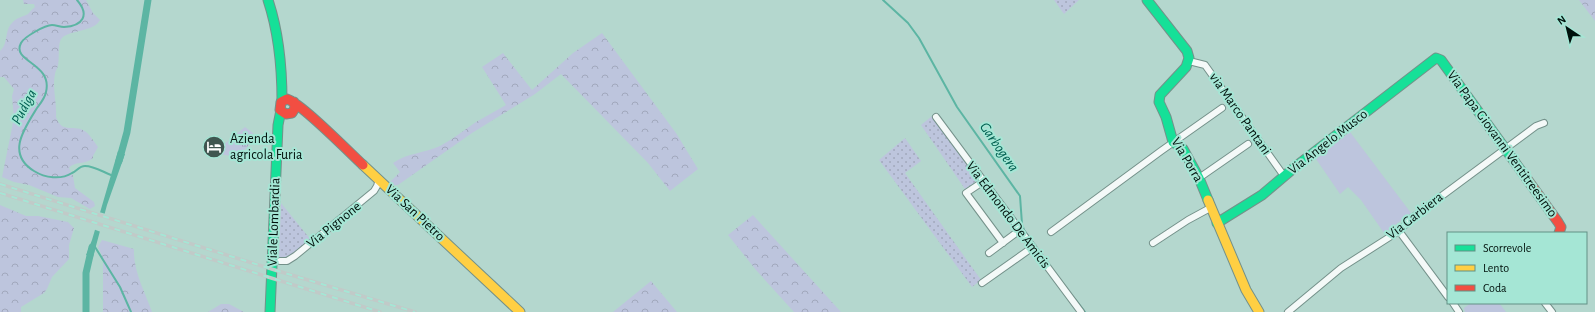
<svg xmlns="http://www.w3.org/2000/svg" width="1595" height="312" viewBox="0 0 1595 312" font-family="'Alegreya Sans',sans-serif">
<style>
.grass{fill:url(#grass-tufts)}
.forest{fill:url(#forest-crowns)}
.park{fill:#bdc5dd}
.garden{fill:url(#garden-dots)}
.water{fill:#5cb5a3}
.pier{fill:#b4d7ce}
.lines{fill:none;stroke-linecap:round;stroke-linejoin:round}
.stream{stroke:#5cb5a3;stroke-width:2}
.canal{stroke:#5cb5a3;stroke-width:7}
.street-casing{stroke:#74918a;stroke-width:8}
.fast-casing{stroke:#74918a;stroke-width:11}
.slow-casing{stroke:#74918a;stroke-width:11}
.jam-casing{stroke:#74918a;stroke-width:11}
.street{stroke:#f4f9f8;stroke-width:6}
.fast{stroke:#16e098;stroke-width:9}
.slow{stroke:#ffcf43;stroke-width:9}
.jam{stroke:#f24e42;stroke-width:9}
.rail-casing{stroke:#c1cac8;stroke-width:3.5}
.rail{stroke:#a5e6d5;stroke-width:2;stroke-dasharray:6;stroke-linecap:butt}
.labels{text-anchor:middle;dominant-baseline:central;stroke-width:4;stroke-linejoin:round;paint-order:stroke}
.street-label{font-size:14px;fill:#00110c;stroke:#a5e6d5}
.poi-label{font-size:14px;fill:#00110c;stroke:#a5e6d5;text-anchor:start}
.water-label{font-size:15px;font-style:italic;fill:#006051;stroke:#a5e6d5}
</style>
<defs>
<pattern id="grass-tufts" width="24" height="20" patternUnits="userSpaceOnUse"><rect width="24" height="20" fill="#bdc5dd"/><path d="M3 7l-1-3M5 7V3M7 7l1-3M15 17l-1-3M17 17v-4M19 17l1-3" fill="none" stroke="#a1a8bc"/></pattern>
<pattern id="forest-crowns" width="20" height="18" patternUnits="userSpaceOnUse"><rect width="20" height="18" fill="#bdc5dd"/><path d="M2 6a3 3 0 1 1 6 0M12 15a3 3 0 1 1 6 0" fill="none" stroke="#a1a8bc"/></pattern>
<pattern id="garden-dots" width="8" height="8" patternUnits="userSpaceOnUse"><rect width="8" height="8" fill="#bdc5dd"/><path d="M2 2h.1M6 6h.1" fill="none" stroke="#a1a8bc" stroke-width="1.8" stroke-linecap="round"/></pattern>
</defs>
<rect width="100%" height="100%" fill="#b4d7ce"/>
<path class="grass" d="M245,127L253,133C251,152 231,162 216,151Z"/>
<path class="forest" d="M23,0H86L93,13L100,20C94,32 69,30 62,38C57,43 60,59 58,65C58,68 55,71 55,74C52,88 57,103 56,117C62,135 75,123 86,132C89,134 96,144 98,147L93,156V158C86,165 74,161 69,168L73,176L75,188L94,202L95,206L90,209L71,198L58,197L29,185L14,182L2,177L14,118L12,96L14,89L4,77H0V51C9,43 4,31 12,23C17,17 23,17 28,14C30,12 32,9 35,7L34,4H24Z
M1579,0H1595V21Z
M602,33L676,133L698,169L670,191L648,163L561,74L535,94L472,133L398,185H393L390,182L400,172L393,163C407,153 425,153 440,146C453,139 464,130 476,122C486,116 496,111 506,105L482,67L503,53L532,90L573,53Z
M0,205L26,216H38L68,222L74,228L69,245V259L52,277L47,289L44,293L21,307V312H0Z
M753,215L841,312H794L756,270L728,235Z
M102,240L134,249C133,271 145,292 152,312H103V258L98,247Z
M651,281L677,312H613Z
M221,304H229L244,312H208Z"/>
<path class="park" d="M1350,132L1411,213L1384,233L1361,200L1348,187L1340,194L1316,159Z
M1471,303H1499L1506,312H1465L1464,308Z"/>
<path class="garden" d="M1054,0H1079L1064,14Z
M932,116L978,180L965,189L921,125Z
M905,138L921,161L905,173L981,280L972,287L879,160Z
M281,203L311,240C301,248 291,259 279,257Z"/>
<path class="water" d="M118,151L125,154L107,205L93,257L86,255L92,240Z"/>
<path class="pier" d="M99,212L106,214L101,232L93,229Z"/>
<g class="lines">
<path class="stream" d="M77,0C90,15 83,26 64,27C60,27 56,25 52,25C45,25 24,37 21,43C11,62 53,63 46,92C45,98 40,104 37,108C24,129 6,154 34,171C45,178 61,180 72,173C77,171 79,166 85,166C94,166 103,172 111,175
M883,0L908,23L919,38L957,107L1020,196L1022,224L1024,230L1034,244
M95,247L120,287L131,312
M1075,299L1085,312"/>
<path class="canal" d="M119,161L127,132L148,0
M86,312V273L92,247"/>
<g class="street-casing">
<path id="street" d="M1189,61L1205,65L1284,176
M936,117L1081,312
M1199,178L1248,144
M984,181L966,193L1003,243
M1399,231L1448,297
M1051,232L1161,151L1222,108
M1153,243L1188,220L1212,207
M989,253L1020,230
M280,261H287L295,256L374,191L377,186L379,179
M982,283L1033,247
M1453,303L1459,312
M1545,303L1552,312
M1288,312L1341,268L1399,231L1412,218L1536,126L1544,123"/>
</g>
<g class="fast-casing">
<path id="fast" d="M268,0C279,33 282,66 282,101
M1147,0L1187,51L1189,58L1186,67L1160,95L1159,102L1166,117L1173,142L1183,149L1199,178L1208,200
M1217,223L1262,195L1295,167L1436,58L1441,60L1522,172
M270,312L278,125L281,110"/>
</g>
<g class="slow-casing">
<path id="slow" d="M363,165L520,312
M1208,200L1246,290L1259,312"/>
</g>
<g class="jam-casing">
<path id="jam" d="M294,102L295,108L292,113L286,114L280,110L281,102L287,99C301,103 349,152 363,165
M1522,172L1558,222L1561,227L1559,233"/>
</g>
<use href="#street" class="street"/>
<use href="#fast" class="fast"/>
<use href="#slow" class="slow"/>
<use href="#jam" class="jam"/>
<g class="rail-casing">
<path id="rail" d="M0,184L278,271L415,312
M0,193L380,312"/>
</g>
<use href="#rail" class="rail"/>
</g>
<defs>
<g id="hotel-disc" transform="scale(1.15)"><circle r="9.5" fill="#3f5650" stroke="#a5e6d5"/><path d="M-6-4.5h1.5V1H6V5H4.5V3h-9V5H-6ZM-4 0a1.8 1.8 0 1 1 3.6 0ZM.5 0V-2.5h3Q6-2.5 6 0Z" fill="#fff"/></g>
</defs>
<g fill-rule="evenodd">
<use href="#hotel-disc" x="214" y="147"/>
</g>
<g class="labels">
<g class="street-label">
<text transform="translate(1240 114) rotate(55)">via Marco Pantani</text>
<text transform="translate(1328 142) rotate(-38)">Via Angelo Musco</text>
<text transform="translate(1502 144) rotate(54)">Via Papa Giovanni Ventitreesimo</text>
<text transform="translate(1187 160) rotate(59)">Via Porra</text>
<text transform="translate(415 213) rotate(43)">Via San Pietro</text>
<text transform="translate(1008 215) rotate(53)">Via Edmondo De Amicis</text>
<text transform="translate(1415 216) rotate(-38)">Via Garbiera</text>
<text transform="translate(274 222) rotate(-88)">Viale Lombardia</text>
<text transform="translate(334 225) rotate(-39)">Via Pignone</text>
</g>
<g class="poi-label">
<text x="230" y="139">Azienda<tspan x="230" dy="16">agricola Furia</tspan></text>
</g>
<g class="water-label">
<text transform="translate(24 107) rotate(-62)">Pudiga</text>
<text transform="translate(999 147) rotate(55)">Garbogera</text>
</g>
</g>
<rect x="1447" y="232" width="140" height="72" fill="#a5e6d5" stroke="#639185"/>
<rect x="1455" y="245" width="20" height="6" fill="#16e098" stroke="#639185"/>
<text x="1483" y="252" font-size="12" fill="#00110c">Scorrevole</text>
<rect x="1455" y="265" width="20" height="6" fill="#ffcf43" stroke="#639185"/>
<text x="1483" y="272" font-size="12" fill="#00110c">Lento</text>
<rect x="1455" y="285" width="20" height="6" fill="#f24e42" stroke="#639185"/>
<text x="1483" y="292" font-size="12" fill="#00110c">Coda</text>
<g transform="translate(1567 28) rotate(325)" stroke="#a5e6d5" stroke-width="3" paint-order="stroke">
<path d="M0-3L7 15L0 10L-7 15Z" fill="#00110c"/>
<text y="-6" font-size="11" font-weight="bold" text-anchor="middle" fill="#00110c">N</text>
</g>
</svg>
